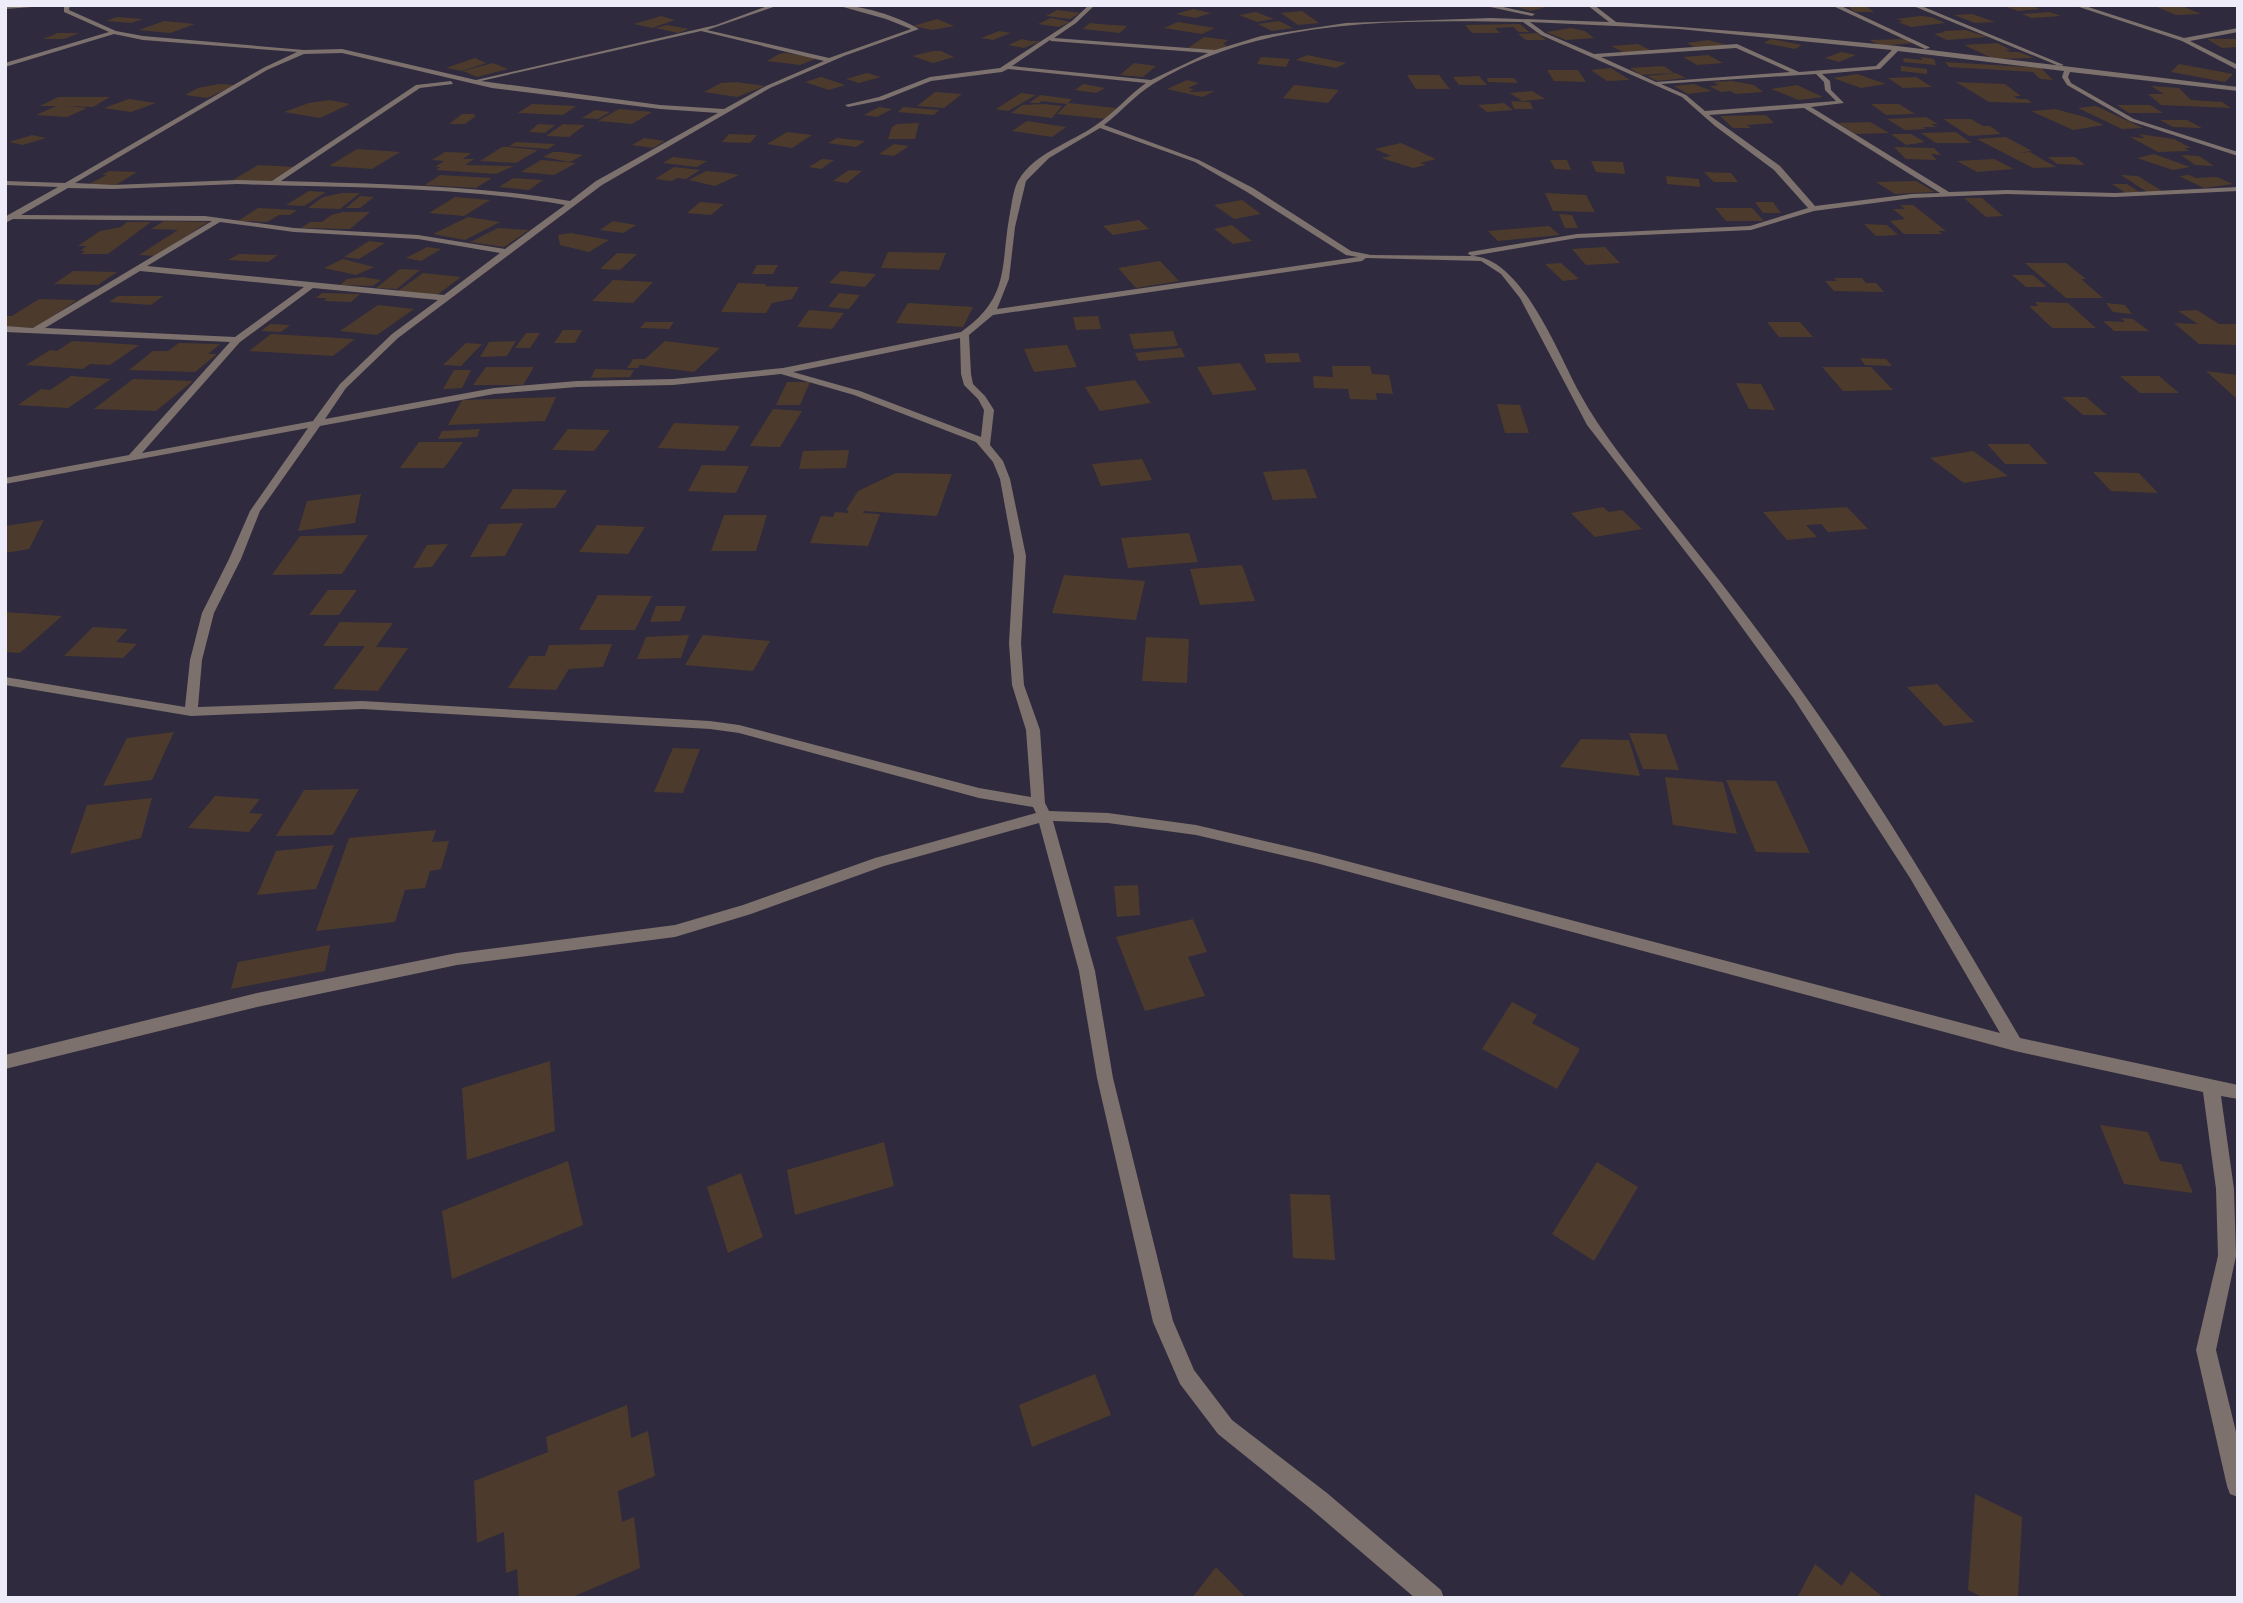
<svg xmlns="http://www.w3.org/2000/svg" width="2243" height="1603" viewBox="0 0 2243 1603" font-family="Raleway,sans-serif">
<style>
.building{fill:#4c3b2d}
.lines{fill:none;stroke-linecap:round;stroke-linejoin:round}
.street{fill:#7c716d;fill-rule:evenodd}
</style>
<rect width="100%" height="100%" fill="#2f2a3d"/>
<path class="building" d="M1510,5H1540L1546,7L1531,11Z
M1846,5H1865L1874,12H1855Z
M2001,5H2029L2040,9L2018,11Z
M2182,6L2201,14L2176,15L2157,7Z
M1193,9L1211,13L1195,18L1176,14Z
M1057,10L1080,13L1070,19L1046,16Z
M1302,11L1319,23L1298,25L1281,13Z
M1256,12L1274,19L1257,22L1239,15Z
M2050,12L2061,16L2032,18L2022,14Z
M1972,14L1995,22L1975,23L1954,15Z
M661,16L675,20L652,28L634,24Z
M1920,16L1931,17L1945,23L1911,27L1898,22L1904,21L1896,19Z
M117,17L143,19L131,23L106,21Z
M1051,18L1071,22L1059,27L1038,24Z
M937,19L954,26L932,30L913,26Z
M164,21L195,24L170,33L139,30Z
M1279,21L1293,28L1272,31L1258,24Z
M1178,22L1215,28L1202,34L1164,28Z
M1090,23L1099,24L1127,26L1120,33L1083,29Z
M1520,24L1529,32H1519L1513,27L1495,28L1500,33H1472L1465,25Z
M667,25L689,29L678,33L656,28Z
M1571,28L1585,31L1594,38L1566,40L1546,32Z
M1966,30L1987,37L1947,40L1934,34L1945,32L1942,31Z
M999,31L1011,33L993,40L981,38Z
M58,33H79L64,39H43Z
M1537,33L1546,40H1526L1518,34Z
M1204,37L1228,40L1223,44L1227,45L1219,51L1188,48Z
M1022,39L1031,41H1041L1024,48L1008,45Z
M1771,39L1802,45L1795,49L1764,43Z
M1906,39L1913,43L1880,46L1870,40Z
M2207,39H2235L2238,41V47L2222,48Z
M1708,40L1728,45L1696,48L1687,43Z
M1997,43L2011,50H2005L2010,52H2019L2034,58L1994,59L1964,45Z
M1638,44L1652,51L1625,53L1611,46Z
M933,51H941L954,57L933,63L912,56Z
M1841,52L1856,55L1839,62L1825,58Z
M786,53L818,58L800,65L767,61L779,54Z
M1307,55L1346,63L1336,68L1296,60Z
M1708,55L1723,63L1697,65L1683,57Z
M1261,57L1290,59L1286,67L1257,64Z
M1921,57L1934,59L1936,65L1904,62L1903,58L1922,60Z
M475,58L486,63L462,71L446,68Z
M1945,62L2041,68L2053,80L2040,79L2033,72L1949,67Z
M493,63L508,69L477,77L463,71Z
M1134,63L1156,66L1143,77L1120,75Z
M2179,64L2233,74L2225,82L2171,72Z
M1664,66L1674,73L1640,75L1630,68Z
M1901,66L1927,69V74L1901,71Z
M1611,68L1630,80L1607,81L1591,70Z
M1547,70H1578L1586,82L1554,81Z
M867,73L881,77L859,83L846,79Z
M1676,73L1686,78L1657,81L1647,76Z
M1857,74L1886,84L1861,88L1833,78Z
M1407,75H1439L1450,89H1416Z
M1479,76L1487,85H1459L1453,77Z
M821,77L845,85L829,90L805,82Z
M1916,77L1932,87L1903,88L1888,78Z
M1487,78H1514L1518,83L1488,82Z
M1187,80L1199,83L1188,88L1194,89L1189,92L1215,91L1202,97L1167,89Z
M1732,81L1754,85L1763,92L1736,94L1730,91L1721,92L1709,86L1719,85L1713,82Z
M736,82L765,86L737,97L704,92L721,83Z
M1956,82L2005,84L2021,96H2014L2018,99H2027L2032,103L1989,102Z
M219,84L236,85L207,98L185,95L198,88Z
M1083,84L1105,88L1096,93L1075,90Z
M1694,84L1712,91L1688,94L1674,86Z
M1294,85L1339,90L1328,103L1283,98Z
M1797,85L1823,97L1799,100L1771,89Z
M2151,86L2179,88L2191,100L2222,102L2231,108L2161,105L2148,94H2164Z
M1532,91L1545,99L1522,101L1510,93Z
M935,92L962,94L944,108L917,106Z
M1021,93L1036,95L1008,111L996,109Z
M1040,95L1072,99L1067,104L1041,101L1040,103H1029Z
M58,97H110L93,107L66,106L87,108L67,117L36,115L56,106H40Z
M129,99L156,103L131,112L104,108Z
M330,100L350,104L320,118L284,112L309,103Z
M1511,101L1530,102L1533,109H1514Z
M1068,103L1116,108L1106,119L1057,114Z
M1504,103L1513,110L1487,112L1478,105Z
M532,104L576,106L563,115L518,113Z
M1044,104L1062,106L1052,118L1011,113L1022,105Z
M1871,104H1899L1915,114L1886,115Z
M2117,105H2150L2163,113H2129Z
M2096,106L2143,128L2122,129L2078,108Z
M879,107L892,109L877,117L864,115Z
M903,107L939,110L934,115L898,112Z
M619,109L652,112L632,124L598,121Z
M2055,109L2085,117L2104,125L2073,130L2031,111Z
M595,110L610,112L598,119L582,118Z
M462,114H476L473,116H476L465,124H449Z
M1766,115L1774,123L1747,125L1751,128H1733L1720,116Z
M1926,117L1938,124H1931L1936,127H1923L1926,129L1905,130L1887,119Z
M1943,119H1971L1983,126H1990L2001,134L1969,136Z
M2160,120H2187L2202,128L2173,127Z
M1027,121L1066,127L1052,137L1012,131Z
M1870,122L1889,133L1855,134L1838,123Z
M919,123L915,139H888L892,127L897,124Z
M538,124L555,125L545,133L529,132Z
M563,124L585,125L569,137L546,136Z
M787,132L812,135L792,148L767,144Z
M1956,132L1971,143H1936L1921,133Z
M729,134L757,135L750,143L722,142Z
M1891,134H1911L1925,142L1906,145Z
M2138,134L2174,139L2191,148H2184L2189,151L2158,152L2130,137L2145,138Z
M32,135L46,138L23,145L9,142Z
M2006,137L2032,151L2017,153L2030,152L2056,167L2033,168L1977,139Z
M644,138L665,141L653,148L632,145Z
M837,138L865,141L856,147L828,143Z
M516,142L555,144L548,149L509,146Z
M1401,143L1436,159L1420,163L1426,165L1413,168L1381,158L1391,156L1375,149Z
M894,144L909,146L894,156L879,154Z
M502,147H508L538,150L516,163L480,161Z
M1894,147L1934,148L1941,155L1931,154L1937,160L1906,159Z
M357,149L400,152L372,169L329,166Z
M445,152L471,153L463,159H474L465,165L514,166L496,174L436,170L440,167H435L444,161L432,160Z
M553,152H561L583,155L570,162L543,157Z
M2154,154L2190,167L2173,170L2137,158Z
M2181,155L2199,156L2214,166L2195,165Z
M673,157L707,161L697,167L663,163Z
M2048,157H2075L2085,165L2057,164Z
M822,159L834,160L821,169L809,167Z
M1994,159L2014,169L1977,172L1957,161Z
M541,160L576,163L554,175L521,172Z
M1550,160H1567L1571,170L1555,169Z
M1591,161L1623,162L1625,174L1596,172Z
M258,165L296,167L271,182L233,180Z
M674,167L700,170L686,179L677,178L672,181L655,179Z
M849,170L862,171L847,183L833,181Z
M109,171L137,172L114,186H85L107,175H102Z
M706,171L728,173L739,175L715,186L689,180Z
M1704,172L1731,173L1738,182H1714Z
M440,175L492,178L476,188L425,185Z
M2121,175L2138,176L2162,191L2147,192Z
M2189,175L2196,178L2217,177L2233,184L2204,188L2179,176Z
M1666,176L1699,179L1700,187L1667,184Z
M513,178L543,180L529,190L499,187Z
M1916,181L1935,192L1895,194L1876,182Z
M2112,184H2127L2141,193H2126Z
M309,191L326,192L304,206L286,205Z
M342,193H360L340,209L308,208L323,197Z
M1545,193L1586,195L1595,212L1553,211Z
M360,196L374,197L360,208H346Z
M455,197L490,200L464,216L429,213Z
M1964,198H1982L2003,216L1986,217Z
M1242,200L1261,214L1234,219L1214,205Z
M700,202L724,204L711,215L687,213Z
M1755,202H1773L1781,213H1763Z
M1900,205H1913L1946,231H1938L1942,234H1904L1890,221L1905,219L1893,209H1905Z
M258,208L297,210L290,215H279L267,222L238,221Z
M1715,208H1752L1764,221H1726Z
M343,212H370L350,229L301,228L310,222H322L331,215Z
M1559,214L1572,215L1578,228H1565Z
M468,217L500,222L465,240L433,234Z
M1139,220L1149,229L1113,235L1103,226Z
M164,221L208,222L156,256L139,255L178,230L151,229Z
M613,221L636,225L623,233L600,230Z
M127,222H151L108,254H81L85,251H80L87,246H78L100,231L121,227Z
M1864,224L1887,225L1898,235L1876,236Z
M1232,225L1252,241L1233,244L1214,229Z
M1549,226L1560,235L1498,241L1488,231Z
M498,228L529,230L504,247L470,242Z
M571,233L609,240L589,252L560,245L558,235Z
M369,241L385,243L359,259L344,257Z
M427,247L441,249L421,261L406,258Z
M1605,247L1620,263L1586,265L1572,249Z
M888,252L946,253L939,270L881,268Z
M617,253L637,254L620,270L600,269Z
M239,254L278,255L268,262L228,260Z
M343,259L374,267L356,275L324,268Z
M1160,261L1179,281L1136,288L1118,268Z
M1561,263L1579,279L1563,281L1545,264Z
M2025,263H2066L2086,279H2081L2103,298H2066Z
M757,265H778L773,274H752Z
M400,269L420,270L397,289L376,288Z
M73,271L117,272L98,285L54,284Z
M841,271L876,274L865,287L829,283Z
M423,273L461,277L437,295L398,291Z
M2012,275H2033L2047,287H2026Z
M362,277L381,280L373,286L340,285L347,279Z
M1834,278H1862L1866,283H1876L1884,292L1834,291L1825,281H1837Z
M613,280L653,282L633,303L592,301Z
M738,283L766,284L765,286L799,287L792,299L772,303L766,313L721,312Z
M322,293L360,294L351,302L324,301L327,298H316Z
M839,293L860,295L849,309L828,307Z
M118,296H163L151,305L109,302Z
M39,299L77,300L36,328L5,327V316H12Z
M2035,302L2068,303L2096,328H2052L2029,306H2038Z
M908,303L973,307L963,327L896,323Z
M2106,303L2125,305L2132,314L2113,312Z
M378,305L414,309L377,335L340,331Z
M809,310L844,313L832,329L797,327Z
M2197,310L2219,324H2238V345L2199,344L2174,323L2198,324L2178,311Z
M1098,316L1101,329L1076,330L1073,317Z
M2121,318L2133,319L2149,331H2114L2103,321L2125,322Z
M645,322H674L669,329L640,328Z
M1767,322H1800L1813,337H1779Z
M270,324L290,325L281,332L261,331Z
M563,330H582L575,343H554Z
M1173,331L1178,346L1134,349L1129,334Z
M526,333H540L530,348H515Z
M271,334L355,339L333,356L249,351Z
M72,341L90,342L139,345L110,365L90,364L83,369L26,365L50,350L57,351Z
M516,341L507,356L480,357L489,342Z
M665,341L720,348L694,372L640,365L638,368H627L633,359H645Z
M179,343L220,344L208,354H217L195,372L129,370L153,351H168Z
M466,343L482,344L461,366L443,365Z
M1067,345L1077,367L1034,372L1024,349Z
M1181,348L1185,357L1139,361L1135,353Z
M1298,353L1301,362L1266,363L1264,354Z
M1860,358L1886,359L1892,366L1865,365Z
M1240,363L1257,390L1213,395L1197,367Z
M1332,366H1370L1372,374L1389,375L1393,394L1376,393L1377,400L1350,399L1348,389L1314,388L1313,376L1333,377Z
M486,367H534L523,385H473Z
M1822,367H1871L1893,390L1843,391Z
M595,369L634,370L630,377L591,378Z
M454,370H471L462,388L443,389Z
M2206,371L2238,375V400Z
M71,376L111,379L68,408L18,405L41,389L50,390Z
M2120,376H2159L2179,393H2140Z
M133,379L193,381L156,411L94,409Z
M1135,380L1151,403L1100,411L1085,387Z
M787,382H810L800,405H776Z
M1736,383L1761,384L1775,410L1749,409Z
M556,397L545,421L448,425L462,400Z
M2062,397H2086L2107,415H2083Z
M1497,404L1520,405L1529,433H1505Z
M773,409L802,411L780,447L750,446Z
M674,423L740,426L725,451L658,448Z
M480,429L477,437L438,439L442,431Z
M568,429L610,430L594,451L552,450Z
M419,442H463L444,468H400Z
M1987,444H2029L2048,464H2005Z
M849,450L846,468L799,469L803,451Z
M1973,451L2008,476L1964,483L1930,458Z
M1142,459L1152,480L1101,486L1092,464Z
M702,465L749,466L736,493L688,491Z
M1306,469L1317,498L1273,500L1263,472Z
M2093,472L2139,473L2158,493L2111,491Z
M896,473L952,474L937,516L864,511L863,513L880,514L868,546L810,543L821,516L833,517L835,512L848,513V510H846L858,491Z
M513,489L567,490L555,508L500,509Z
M361,494L355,523L298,531L307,501Z
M1603,507L1609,512L1622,510L1642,529L1595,537L1571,513Z
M1847,507L1868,529L1828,532L1821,524L1806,525L1817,537L1787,540L1763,512Z
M724,515H767L756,551H711Z
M44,520L29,549L5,553V526Z
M523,523L505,556L470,557L489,524Z
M597,525L645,527L628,554L579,552Z
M1189,533L1198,562L1128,568L1121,538Z
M368,535L342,574L272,575L300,536Z
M448,544L432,567L413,568L427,545Z
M1242,565L1255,601L1200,605L1190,569Z
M1064,575L1145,581L1136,620L1052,613Z
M328,590H357L339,615H309Z
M598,595L652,596L635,630H579Z
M656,606H686L680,621L650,622Z
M5,612L62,616L20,653L5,652Z
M340,622L393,623L376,647L408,648L378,691L333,689L365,646H323Z
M93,627L128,629L116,642L137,644L123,658L64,656Z
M689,635L681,658L637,659L646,637Z
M703,635L770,641L753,671L685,665Z
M1146,637L1189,639L1187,683L1142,681Z
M612,644L603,667L569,669L556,690L508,688L529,656H545L549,645Z
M1937,684L1974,722L1944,726L1907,687Z
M174,732L152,780L103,786L127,738Z
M1629,733L1666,734L1679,770L1643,769Z
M1581,739L1629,740L1640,776L1560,767Z
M673,748L700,749L683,793L654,792Z
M1665,777L1723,782L1737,834L1673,825Z
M1726,780L1776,781L1810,853L1756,852Z
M359,789L333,835L276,836L304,790Z
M215,796L260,799L249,813L263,814L249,832L188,828Z
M152,798L141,838L70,854L87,805Z
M436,830L432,842L449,841L441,869L430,871L425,888L405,890L395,922L316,931L349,838Z
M334,845L316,889L257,895L276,851Z
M1138,885L1140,915L1117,917L1114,886Z
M1193,919L1207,952L1188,957L1205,996L1145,1011L1116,937Z
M330,945L325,971L231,989L238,962Z
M1512,1002L1537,1015L1532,1023L1580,1049L1557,1089L1482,1049Z
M550,1061L555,1131L467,1160L462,1088Z
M2100,1125L2148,1132L2160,1161L2181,1164L2193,1193L2124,1184Z
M884,1142L894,1186L795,1215L787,1170Z
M568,1161L583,1225L452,1279L442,1211Z
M1597,1162L1638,1187L1594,1261L1552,1234Z
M741,1173L763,1237L728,1253L707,1187Z
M1290,1194L1330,1195L1335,1260L1293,1258Z
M1095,1374L1111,1415L1032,1447L1019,1405Z
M627,1405L631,1438L648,1431L655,1476L618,1491L622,1522L634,1517L640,1568L570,1598H519L517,1569L506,1573L504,1532L477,1543L474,1481L548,1452L546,1437Z
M1975,1494L2022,1517L2018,1598H1984L1968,1590Z
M1815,1564L1842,1586L1851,1571L1884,1598H1797Z
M1216,1567L1246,1598H1192Z"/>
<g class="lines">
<path class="street" d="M5,5H59L5,9Z
M64,5H70L69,10L116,31L143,36L304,50L342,49L476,80L716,25L770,5H779L707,30L829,58L911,29L886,19L836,5C862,5 897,16 919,29L844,56L770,88L602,185L398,338L346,388L325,419L494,388L577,381L673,379L783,368L961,332C1011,297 1000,266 1010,213C1012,203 1013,190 1018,181C1035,152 1071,143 1096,125C1114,113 1128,96 1146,83L1008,69L1002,72L931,81L883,100L848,107L845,105L879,97L930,77L1000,68L1072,21L1089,5H1095L1076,23L1054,38L1215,50L1261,36L1346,23L1491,18L1609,22L1587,5H1594L1616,22L1772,34L1897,46L2238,87V91L2070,72L2068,77L2071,83L2134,119L2238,152V156L2130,121L2067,85L2062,77L2064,71L1898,51L1880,69L1822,74L1830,81L1831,90L1844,103L1811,107L1949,192L2007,190L2115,193L2238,187V191L2115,197L2007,194L1912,198L1814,211L1751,230L1577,238L1472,256C1521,257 1558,353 1579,392C1603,436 1634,472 1665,512C1712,571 1760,631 1803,693C1882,804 1951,921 2020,1038L2238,1085V1099L2221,1096L2234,1189L2236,1256L2216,1350L2238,1440V1497L2230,1494L2227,1486L2196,1350L2218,1256L2216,1189L2203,1092L2015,1051L1316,863L1196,835L1108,823L1053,821L1095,971L1113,1078L1173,1321L1194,1370L1232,1420L1327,1493L1441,1590L1444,1598H1415L1311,1509L1218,1434L1180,1384L1153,1322L1097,1078L1079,971L1039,823L884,866L751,914L675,937L457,965L257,1007L5,1069V1055L257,993L457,953L675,925L743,905L875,858L1036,813L1033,807L979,798L739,733L710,729L362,709L191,716L5,685V677L185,707L190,660L202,613L229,559L250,511L308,428L5,484V478L129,455L230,342L5,332V326L33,328L212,221L13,219L5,223V218L8,215L58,187L5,185V181L65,183L263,68L297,52L143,40L114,34L5,67V63L109,32L64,12ZM1523,22L1541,35L1682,97L1715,126L1774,170L1808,208L1750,226L1577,234L1469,252L1468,254L1472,256L1371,255L1351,251L1253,188L1199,160L1104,125C1121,112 1135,95 1153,84C1261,17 1400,20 1523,22ZM1530,22L1679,29L1892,50L1876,66L1799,72L1737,44L1594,54L1545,33ZM701,31L824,61L766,86L724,109L660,105L481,81ZM1050,40L1051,41L1208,53L1151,80L1012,66ZM1736,48L1790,72L1656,82L1601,57ZM342,53L492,88L660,109L718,113L596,181L570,201C474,185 378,184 281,181L420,88L453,84L451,81L416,85L272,181L237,180L113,185L75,183L267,70L304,54ZM1816,74L1824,82L1825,90L1836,101L1705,111L1686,95L1661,84ZM1803,108H1804L1940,193L1912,194L1815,206L1780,166L1709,115ZM1100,128L1195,162L1247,192L1346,255L1358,257L997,309L1009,279L1015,227L1026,181L1049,158ZM237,184C346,188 457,186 565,205L505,249L418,235L294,228L205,216L21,215L68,188L113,189ZM220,222L294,232L418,239L500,253L444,295L147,266ZM1366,258L1481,261L1501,274L1520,298L1587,425L1709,582L1794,699L1910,878L2000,1033L1316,853L1196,825L1108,813L1049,811L1045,803L1040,730L1024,685L1021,643L1026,556L1010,479L1003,461L990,445L994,410L985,396L973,384L971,374L969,335L993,315L1362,261ZM140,271L304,287L235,337L45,328ZM313,288L438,300L392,334L340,384L313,421L142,453L240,342ZM960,338L961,374L964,385L978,399L984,410L981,437L860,391L793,372ZM781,374L854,395L976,442L993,462L1000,479L1014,556L1009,643L1012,685L1026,730L1031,797L979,788L739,725L710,721L362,701L198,707L202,660L214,613L241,559L260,511L320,426L494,394L577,387L673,385Z
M1481,5H1494L1535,14L1532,16Z
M1839,5L1929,47L1930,48L1925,49L1833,6Z
M1911,5H1919L2064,65L2059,66Z
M2073,5H2082L2184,38L2238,28V32L2190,41L2238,65V70L2182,41Z"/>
</g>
<rect width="2243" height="1603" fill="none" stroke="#eeecf8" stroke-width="14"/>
</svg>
